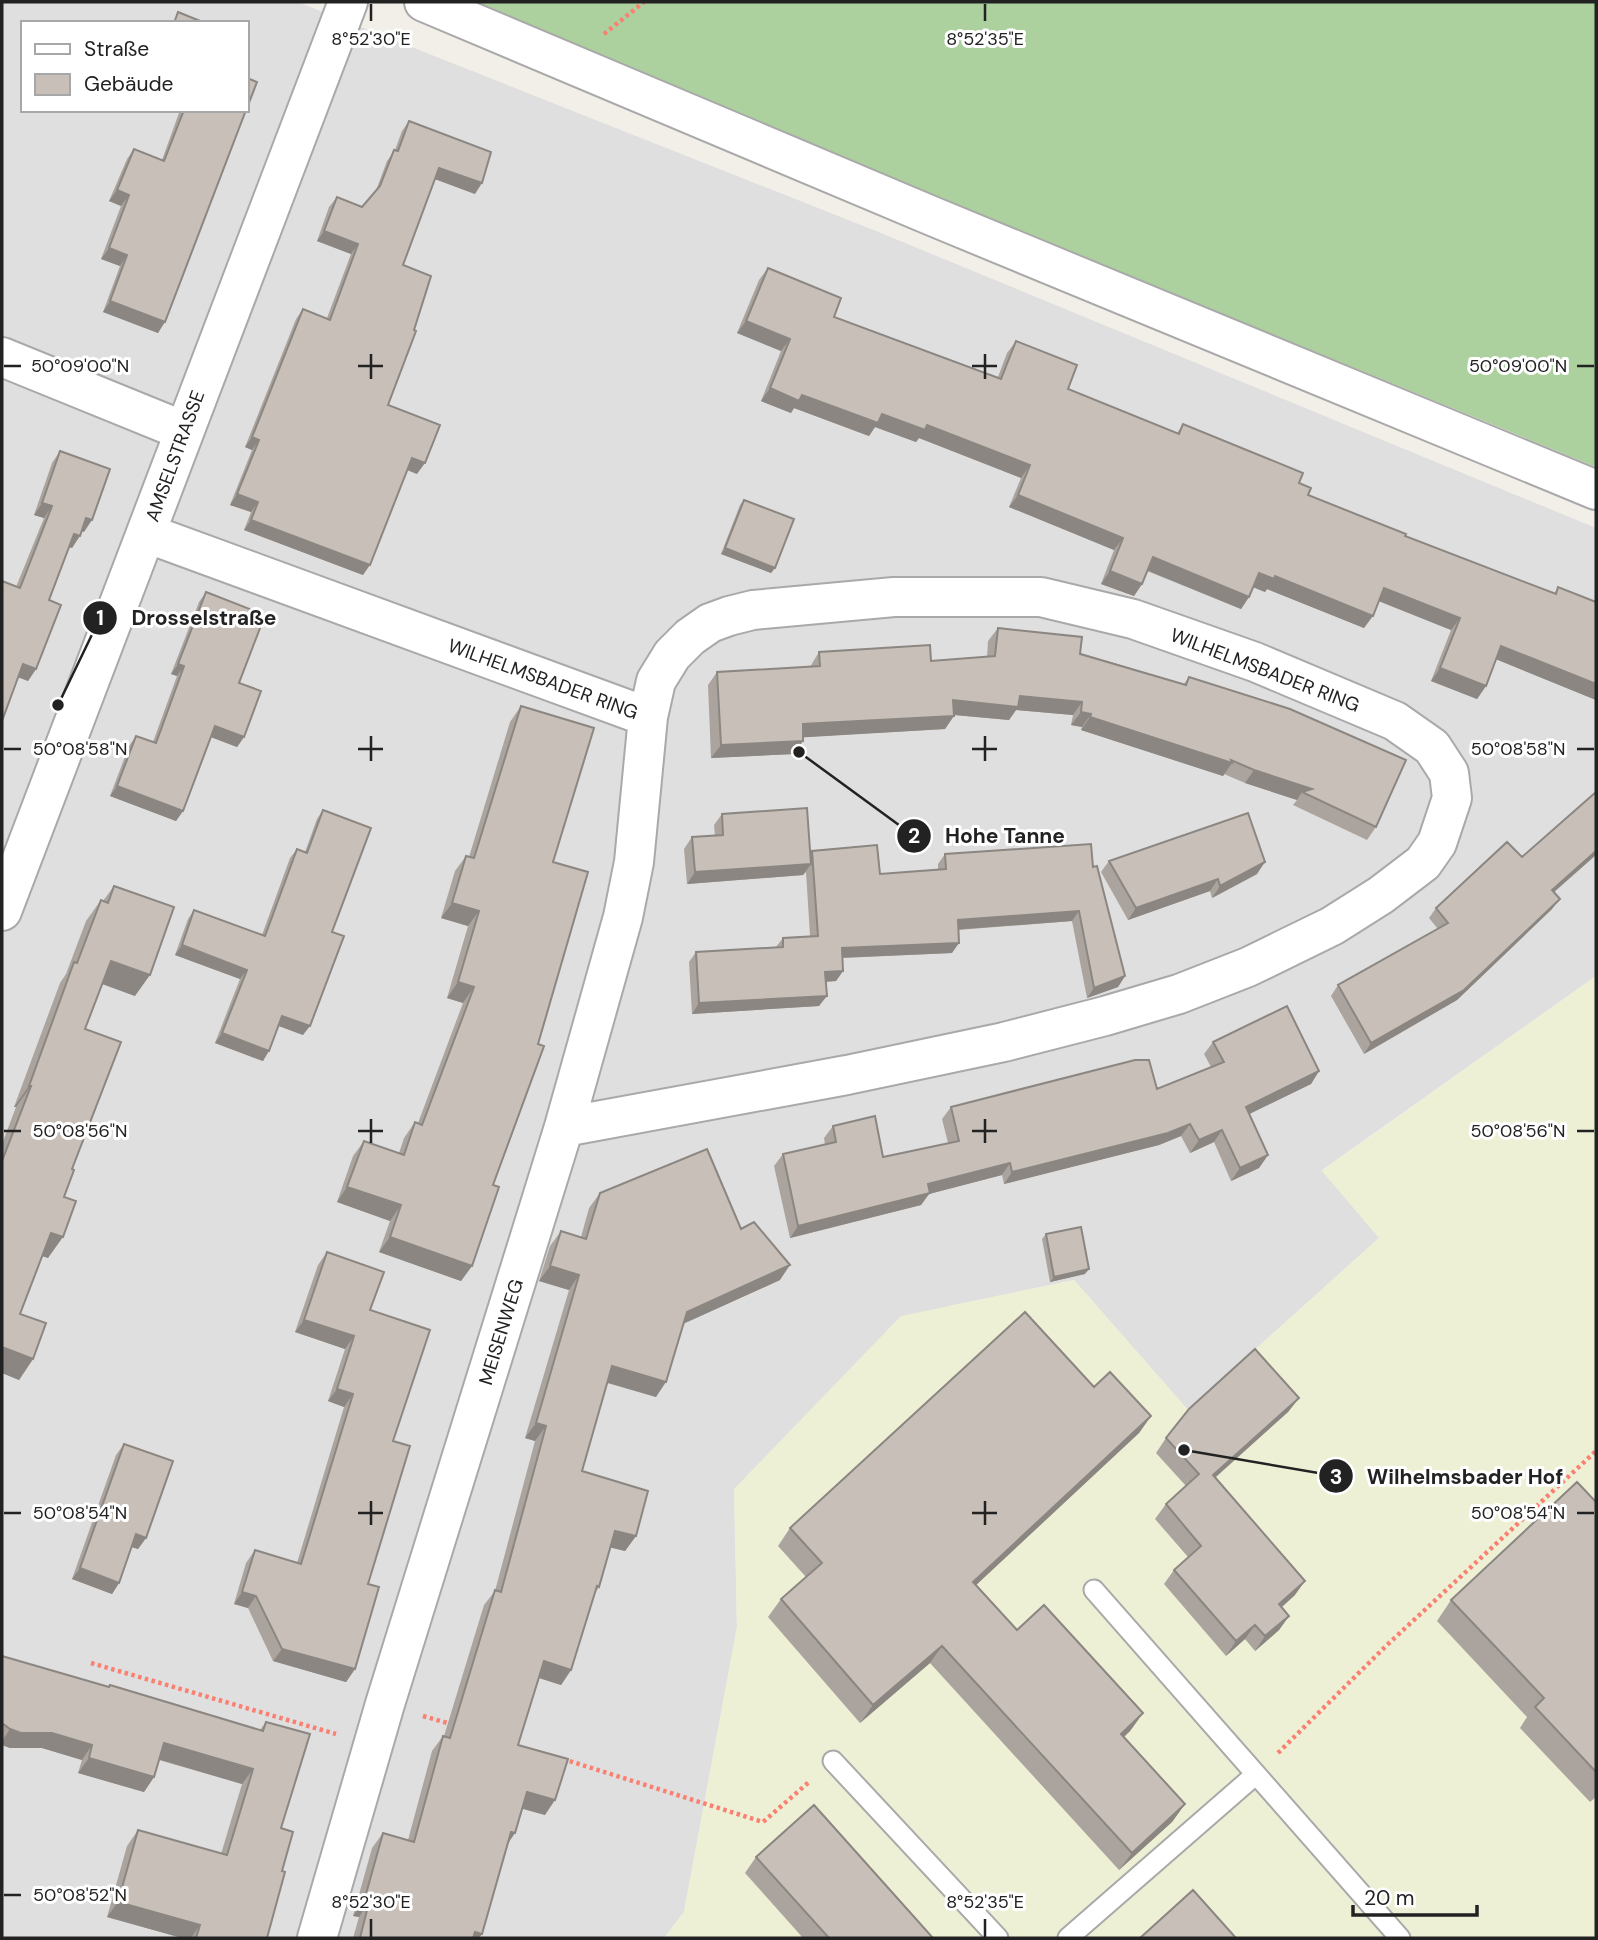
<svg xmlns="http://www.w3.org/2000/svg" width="1598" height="1940" viewBox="0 0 1598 1940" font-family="'DM Sans',sans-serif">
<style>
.residential{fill:#e0dfdf;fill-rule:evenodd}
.farmland{fill:#eef0d5}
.forest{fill:#add19e}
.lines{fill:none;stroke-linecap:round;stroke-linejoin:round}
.service-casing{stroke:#a9a9a9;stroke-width:23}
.minor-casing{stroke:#a9a9a9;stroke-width:42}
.tertiary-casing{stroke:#a9a9a9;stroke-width:42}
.path{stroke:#fa8072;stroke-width:4.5;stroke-dasharray:3.5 3.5;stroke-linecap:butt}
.service{stroke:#fff;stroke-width:19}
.minor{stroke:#fff;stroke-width:38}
.tertiary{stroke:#fff;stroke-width:38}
.wall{fill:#aba49e}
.shaded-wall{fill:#8b8681}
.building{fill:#c7bfb8;stroke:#8b8681;stroke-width:2}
.ticks{fill:none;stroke:#222;stroke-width:2.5}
.labels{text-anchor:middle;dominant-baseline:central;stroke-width:6;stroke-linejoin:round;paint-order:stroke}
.street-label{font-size:19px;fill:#222;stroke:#fff}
.ticks-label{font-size:18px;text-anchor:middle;fill:#222;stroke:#fff;stroke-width:6;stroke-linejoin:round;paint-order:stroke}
.leader{fill:none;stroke:#222;stroke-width:2.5}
.callout-dot{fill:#222;stroke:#fff;stroke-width:2.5}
.mark-label{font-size:21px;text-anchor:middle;font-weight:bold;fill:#fff}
.callout-label{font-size:21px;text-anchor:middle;font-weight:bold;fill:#222;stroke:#fff;stroke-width:6;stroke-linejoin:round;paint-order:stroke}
</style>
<rect width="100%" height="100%" fill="#f2efe9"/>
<path class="residential" d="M2,2H298L876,231L1596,528V976L1322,1170L1380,1237L1188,1410L1074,1280L949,1306L734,1489L737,1627L684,1912L664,1938H2ZM23,23H247V110H23Z"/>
<path class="farmland" d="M1596,976V1938H664L684,1912L737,1627L734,1489L901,1316L1074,1280L1188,1410L1379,1238L1322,1171Z"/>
<path class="forest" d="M474,2H1596V467L957,205Z"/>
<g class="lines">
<g class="service-casing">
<path id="service" d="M1094,1590L1400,1938
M833,1761L998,1938
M1068,1938L1255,1775"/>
</g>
<g class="minor-casing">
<path id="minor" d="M2,357L184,431
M146,533L648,717L656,681L672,655L690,637L710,623L729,616L753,610L894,597H1041L1133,619L1255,662L1395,721L1432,747L1449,773L1452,798L1437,843L1423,863L1381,895L1332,926L1248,967L1179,994L1105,1016L1004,1042L847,1075L564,1127
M2,911L348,2
M317,1938L385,1704L564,1127L623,917L634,862L648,717"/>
</g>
<g class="tertiary-casing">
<path id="tertiary" d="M424,2L932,216L1596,490"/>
</g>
<path class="path" d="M604,34L644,2
M91,1663L336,1734
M423,1716L451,1724
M1278,1753L1387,1645L1596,1451
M563,1759L763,1822L809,1782"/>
<use href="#service" class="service"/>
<use href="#minor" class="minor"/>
<use href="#tertiary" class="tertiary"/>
</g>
<path class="wall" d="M180,110H246L158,333L103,312L120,266L101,259L121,206L109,201L127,159L134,149L162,160Z
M409,121L475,194L435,179L403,265L388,405L417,474L407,470L363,575L244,530L251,512L230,505L252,450L245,447L296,319L303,309L327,318L351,254L317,241L329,207L337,197L362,207L375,193L387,161L395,150L402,131Z
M768,268L834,317L998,377L1007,353L1016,341L1068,389L1177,433L1183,424L1299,483L1308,495L1405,536L1554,594L1558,587L1596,602V700L1496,659L1486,686L1477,699L1431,681L1451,630L1379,601L1364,628L1267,589L1265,592L1253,587L1249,597L1241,609L1147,571L1142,584L1134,596L1101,584L1114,550L1009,507L1021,478L919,438L916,442L875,427L869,436L794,408L791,413L761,401L781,351L737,333L759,280Z
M60,451L84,532L82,531L72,548L69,547L49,600L36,669L28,681L18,677L16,587L44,518L34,515L52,463Z
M744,500L775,568L771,573L721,554L740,505Z
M206,592L239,683L244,737L237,747L211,737L183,811L176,821L110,796L129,746L136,736L153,742L177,676L171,674L199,602Z
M998,628L1184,684L1189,677L1376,827L1367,840L1293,805L1297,800L1245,783L1224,774L1223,776L1081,730L1082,727L1071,725L1073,715L1016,710L1009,720L954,715L945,729L803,737L794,754L711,758L708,685L717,672L810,667L819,652L931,661L987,657L988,641Z
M521,706L553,862L493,1185L472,1266L461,1281L379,1252L390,1221L337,1202L353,1156L364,1141L399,1153L404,1138L415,1122L418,1123L463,1003L447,998L468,926L441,918L455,871L466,856L469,857L510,722Z
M323,810L332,932L303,1035L279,1026L263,1061L215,1043L240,979L175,955L188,919L194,910L262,935L290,858L297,849L305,852L317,819Z
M722,814L810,853L812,851L880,874L938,870V864L945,854L1093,867L1125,976L1118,987L1087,998L1072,921L958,930L952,953L843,958V971L836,981L826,982L819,1006L692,1014L689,962L696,952L776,947L783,938L810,936L806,872L803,875L687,884L684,849L692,837L715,836L714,825Z
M1109,861L1257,874L1212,898L1210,891L1128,920L1101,872Z
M114,886L135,996L102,984L85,1029L72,1169L48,1258L42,1256L20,1314L33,1359L19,1380L2,1373V1144L16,1107H14L60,983L66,974L86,921L101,900L103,901Z
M1554,893L1552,909L1457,1000L1364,1054L1331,996L1338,985L1438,929L1429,918L1436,908Z
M1213,1042L1319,1071L1311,1084L1249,1114L1268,1155L1259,1168L1231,1181L1214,1142L1190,1153L1181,1136L1159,1145L1004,1184L1002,1175L929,1194L921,1205L790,1238L774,1166L783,1154L825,1145L824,1138L833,1126L883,1157L948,1143L942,1119L951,1107L1157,1089L1211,1067L1204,1054Z
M600,1193L741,1229L780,1280L683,1324L656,1397L607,1383L582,1471L636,1536L625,1551L610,1547L599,1587L595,1593L571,1670L561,1685L539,1678L518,1745L545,1815L523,1809L507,1845L482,1934L479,1938H353L359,1917L353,1916L372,1848L383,1833L408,1840L432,1751L443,1736H444L484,1605L495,1591L535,1441L525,1438L569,1290L539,1281L550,1246L561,1231L581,1237L589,1208Z
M1046,1234L1085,1274L1050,1282L1042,1239Z
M327,1252L370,1310L393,1441L355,1669L346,1682L273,1661L248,1608L234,1604L246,1563L255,1550L297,1563L344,1407L328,1401L345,1349L295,1332L318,1265Z
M1094,1387L1151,1416L1139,1433L976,1585L1017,1630L1143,1713L1130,1731L1124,1737L1185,1804L1172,1822L1119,1870L930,1663L860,1723L768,1617L781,1599L806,1577L778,1546L790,1528Z
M1299,1398L1288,1412L1215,1478L1295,1595L1281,1607L1289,1616L1279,1630L1255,1651L1245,1639L1226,1656L1164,1584L1174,1570L1188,1557L1155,1519L1166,1504L1186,1486L1156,1453L1166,1438Z
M124,1444L146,1538L138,1549L132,1547L119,1583L112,1594L72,1579L116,1455Z
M1596,1502V1797L1590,1802L1520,1728L1527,1717L1437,1621L1451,1600Z
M2,1656L108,1687L110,1685L260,1730L266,1722L281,1828L282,1871L267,1938H182L107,1917L127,1846L138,1830L221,1854L242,1784L159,1760L154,1777L144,1792L78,1773L82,1760L42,1748H10L2,1745Z
M756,1857L933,1938H803L745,1873Z"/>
<path class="shaded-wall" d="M439,168L482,183L475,194L432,178Z
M117,190L129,195L121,206L109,201Z
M324,231L358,244L351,254L317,241Z
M109,248L127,255L120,266L101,259Z
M110,301L165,322L158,333L103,312Z
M746,321L790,339L781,351L737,333Z
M770,388L927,425L1030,465L1021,478L919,438L916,442L875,427L869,436L794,408L791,413L761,401Z
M252,437L259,440L252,450L245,447Z
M412,458L425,463L417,474L405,469Z
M237,494L258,502L251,512L230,505Z
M1018,495L1123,538L1114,550L1009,507Z
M42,503L52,506L44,518L34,515Z
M86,518L92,520L84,532L78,530Z
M251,520L370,565L363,575L244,530Z
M74,534L80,536L72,548L66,546Z
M725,548L775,568L771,573L721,554Z
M1153,557L1249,597L1241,609L1144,569Z
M1110,571L1142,584L1134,596L1101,584Z
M1259,573L1275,576L1373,616L1364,628L1267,589L1265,592L1250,586Z
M1384,588L1460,618L1451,630L1376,600Z
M1501,646L1596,684V700L1493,658Z
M23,664L36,669L28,681L15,676Z
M178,664L184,666L177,676L171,674Z
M1440,668L1486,686L1477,699L1431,681Z
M1020,696L1082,702L1073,715L1016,710L1009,720L944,714L953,700Z
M1081,712L1091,714L1082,727L1071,725Z
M954,716L945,729L793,738L803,724Z
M1090,717L1232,763L1223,776L1081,730Z
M215,726L244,737L237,747L208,736Z
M803,741L794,754L711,758L721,745Z
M1254,770L1312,789L1302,792L1297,800L1245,783Z
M117,786L183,811L176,821L110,796Z
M1596,851V855L1544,901L1552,890Z
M1265,862L1257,874L1212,898L1220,886Z
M811,864L803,875L687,884L695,872Z
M1218,879L1210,891L1128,920L1136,908Z
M1560,899L1552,909L1457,1000L1364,1054L1371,1043Z
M452,903L479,911L468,926L441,918Z
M1079,911L1072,921L951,930L958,920Z
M959,943L952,953L835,958L842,948Z
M182,945L247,970L240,979L175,955Z
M111,961L150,975L135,996L97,982Z
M843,971L836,981L818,982L825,972Z
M1125,976L1118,987L1087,998L1094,988Z
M458,982L474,987L463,1003L447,998Z
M827,996L819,1006L692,1014L699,1003Z
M282,1016L310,1026L303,1035L276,1025Z
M222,1033L269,1051L263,1061L215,1043Z
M1319,1071L1311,1084L1237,1120L1246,1107Z
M29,1086H31L16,1107H14Z
M1190,1124L1181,1136L1159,1145L1004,1184L1012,1172Z
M1222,1130L1214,1142L1190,1153L1199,1140Z
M1268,1155L1259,1168L1231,1181L1240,1168Z
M1010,1163L1002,1175L929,1194L921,1205L790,1238L798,1226L928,1184Z
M347,1187L401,1205L390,1221L337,1202Z
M51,1233L63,1237L48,1258L36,1254Z
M390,1237L472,1266L461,1281L379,1252Z
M790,1265L780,1280L676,1327L687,1312Z
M550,1266L579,1275L569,1290L539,1281Z
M1089,1269L1085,1274L1050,1282L1054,1277Z
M304,1320L354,1336L345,1349L295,1332Z
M2,1347L33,1359L19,1380L2,1373Z
M612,1366L666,1382L656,1397L602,1381Z
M337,1389L353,1394L344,1407L328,1401Z
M1299,1398L1288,1412L1202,1489L1213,1475Z
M1151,1416L1139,1433L960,1600L973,1582Z
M536,1423L546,1426L535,1441L525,1438Z
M615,1531L636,1536L625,1551L604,1546Z
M136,1534L146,1538L138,1549L128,1546Z
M80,1568L119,1583L112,1594L72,1579Z
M1305,1581L1295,1595L1269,1619L1279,1604Z
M242,1592L256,1596L248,1608L234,1604Z
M1289,1616L1279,1630L1255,1651L1265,1636Z
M1255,1625L1245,1639L1226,1656L1236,1641Z
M942,1646L930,1663L860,1723L873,1705Z
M282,1649L355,1669L346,1682L273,1661Z
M544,1661L571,1670L561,1685L533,1676Z
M1143,1713L1130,1731L1108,1751L1121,1734Z
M10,1729L52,1733L92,1745L82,1760L42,1748H10L2,1745V1741Z
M164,1743L253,1769L242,1784L154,1758Z
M89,1758L154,1777L144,1792L78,1773Z
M527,1792L555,1800L545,1815L517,1807Z
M1185,1804L1172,1822L1119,1870L1132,1853Z
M511,1832L515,1833L505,1848Z
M364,1901L369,1902L359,1917L353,1916Z
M118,1902L200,1925L191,1938H182L107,1917Z
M475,1932L482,1934L479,1938H470Z"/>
<path class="building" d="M178,12L205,23H174Z
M247,78L257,82L247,108Z
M184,110H246L165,322L110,301L127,255L109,248L129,195L117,190L134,149L164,161Z
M409,121L491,152L482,183L439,168L403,265L431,276L414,330L416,331L388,405L440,425L425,463L412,458L370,565L251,520L258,502L237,494L259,440L252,437L303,309L330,320L358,244L324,231L337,197L362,207L380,186L394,150L398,151Z
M768,268L841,298L834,317L1001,379L1016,341L1077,365L1068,389L1179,434L1183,424L1303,473L1299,483L1311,488L1308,495L1406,534L1405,536L1556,594L1558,587L1596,602V684L1501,646L1486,686L1440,668L1460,618L1384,588L1373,616L1275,576L1274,579L1259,573L1249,597L1153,557L1142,584L1110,571L1123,538L1018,495L1030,465L927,425L925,430L882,414L878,423L802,395L799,401L770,388L790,339L746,321Z
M60,451L110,469L92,520L86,518L80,536L74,534L49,600L61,605L36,669L23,664L2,721V581L20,588L52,506L42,503Z
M744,500L794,519L775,568L725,548Z
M206,592L265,615L239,683L261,691L244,737L215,726L183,811L117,786L136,736L156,743L184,666L178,664Z
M998,628L1082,637L1080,654L1186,685L1189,677L1290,709L1406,760L1376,827L1302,792L1312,789L1254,770L1231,760L1232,763L1090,717L1091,714L1081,712L1082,702L1020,696L1018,707L953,700L954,716L803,724V741L721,745L717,672L820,666L819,652L930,645L931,661L995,656Z
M521,706L594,728L553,862L588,872L538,1044L544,1046L493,1185L499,1187L472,1266L390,1237L401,1205L347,1187L364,1141L404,1155L415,1122L422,1125L474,987L458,982L479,911L452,903L466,856L474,858Z
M1596,792V851L1552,890L1560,899L1464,990L1371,1043L1338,985L1448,923L1436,908L1507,842L1522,857Z
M807,808L811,864L695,872L692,837L723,835L722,814Z
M323,810L371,828L332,932L344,936L310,1026L282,1016L269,1051L222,1033L247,970L182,945L194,910L265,936L297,849L307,853Z
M1248,813L1265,862L1220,886L1218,879L1136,908L1109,861Z
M1091,844L1093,867L1097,866L1125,976L1094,988L1079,911L958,920L959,943L842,948L843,971L825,972L827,996L699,1003L696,952L783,947V938L818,936L812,851L877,845L880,874L946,869L945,854Z
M114,886L174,907L150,975L111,961L85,1029L121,1042L72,1169L74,1170L64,1197L76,1201L63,1237L51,1233L20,1314L46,1323L33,1359L2,1347V1349V1161L31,1086H29L74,962L77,963L101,900L108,903Z
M1287,1006L1319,1071L1246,1107L1268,1155L1240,1168L1222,1130L1199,1140L1190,1124L1168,1133L1012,1172L1010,1163L928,1184L930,1193L798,1226L783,1154L836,1142L833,1126L875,1116L883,1157L959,1141L951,1107L1135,1060H1149L1157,1089L1224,1062L1213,1042Z
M707,1149L741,1229L754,1222L790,1265L687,1312L666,1382L612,1366L582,1471L648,1491L636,1536L615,1531L599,1587L597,1586L571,1670L544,1661L518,1745L568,1759L555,1800L527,1792L515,1833L511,1832L482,1934L475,1932L473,1938H360L369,1902L364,1901L383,1833L414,1842L443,1736L450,1738L495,1590L501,1592L546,1426L536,1423L579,1275L550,1266L561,1231L586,1239L600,1193Z
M1081,1227L1089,1269L1054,1277L1046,1234Z
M327,1252L384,1272L370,1310L430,1330L393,1441L410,1446L368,1584L379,1587L355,1669L282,1649L256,1596L242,1592L255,1550L301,1564L353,1394L337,1389L354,1336L304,1320Z
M1025,1312L1094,1387L1110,1372L1151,1416L973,1582L1017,1630L1044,1605L1143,1713L1121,1734L1185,1804L1132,1853L942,1646L873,1705L781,1599L822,1563L790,1528Z
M1255,1349L1299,1398L1213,1475L1305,1581L1279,1604L1289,1616L1265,1636L1255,1625L1236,1641L1174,1570L1201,1546L1166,1504L1199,1474L1166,1438L1189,1409Z
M124,1444L173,1461L146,1538L136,1534L119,1583L80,1568Z
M1577,1482L1596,1502V1772L1535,1707L1544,1698L1451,1600Z
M2,1656L109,1687L110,1685L263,1731L266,1722L310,1734L281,1828L293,1832L282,1871L285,1872L267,1938H196L200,1925L118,1902L138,1830L227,1855L253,1769L164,1743L154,1777L89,1758L92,1745L52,1733H21L10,1729L2,1723Z
M814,1805L933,1938H829L756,1857Z
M1193,1890L1236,1938H1140Z"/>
<path class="ticks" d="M371,4V21M985,4V21M371,354V379M985,354V379M4,366H21M358,366H383M972,366H997M1577,366H1594M371,736V761M985,736V761M4,749H21M358,749H383M972,749H997M1577,749H1594M371,1119V1143M985,1119V1143M4,1131H21M358,1131H383M972,1131H997M1577,1131H1594M371,1501V1525M985,1501V1525M4,1513H21M358,1513H383M972,1513H997M1577,1513H1594M4,1895H21M371,1919V1937M985,1919V1937"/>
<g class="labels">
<g class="street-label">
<text transform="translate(175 456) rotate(-70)">AMSELSTRASSE</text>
<text transform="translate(1265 670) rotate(21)">WILHELMSBADER RING</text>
<text transform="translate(543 679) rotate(20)">WILHELMSBADER RING</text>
<text transform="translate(501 1332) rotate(-73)">MEISENWEG</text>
</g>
</g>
<g class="ticks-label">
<text x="371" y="45">8°52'30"E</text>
<text x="985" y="45">8°52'35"E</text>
<text x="80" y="372">50°09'00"N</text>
<text x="1518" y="372">50°09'00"N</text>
<text x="80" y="755">50°08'58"N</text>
<text x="1518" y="755">50°08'58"N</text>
<text x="80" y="1137">50°08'56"N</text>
<text x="1518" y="1137">50°08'56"N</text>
<text x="80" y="1519">50°08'54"N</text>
<text x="1518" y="1519">50°08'54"N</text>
<text x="80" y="1901">50°08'52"N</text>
<text x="371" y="1908">8°52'30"E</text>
<text x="985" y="1908">8°52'35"E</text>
</g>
<path class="leader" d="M58 705L100 618M799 752L914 836M1184 1450L1336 1476"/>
<g class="callout-dot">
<circle cx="58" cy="705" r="7"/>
<circle cx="799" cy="752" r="7"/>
<circle cx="1184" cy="1450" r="7"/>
<circle cx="100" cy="618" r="18"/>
<circle cx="914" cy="836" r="18"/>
<circle cx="1336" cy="1476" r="18"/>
</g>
<g class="mark-label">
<text x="100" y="625">1</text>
<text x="914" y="843">2</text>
<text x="1336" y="1484">3</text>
</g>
<g class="callout-label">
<text x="204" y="625">Drosselstraße</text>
<text x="1005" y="843">Hohe Tanne</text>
<text x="1465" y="1484">Wilhelmsbader Hof</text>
</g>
<rect width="1598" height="1940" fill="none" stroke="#222222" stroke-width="7"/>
<rect x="21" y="21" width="228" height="91" fill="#ffffff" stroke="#a7a7a7" stroke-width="2"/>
<rect x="35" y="44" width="35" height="10" fill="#ffffff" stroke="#a7a7a7" stroke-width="2"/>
<text x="84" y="56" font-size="21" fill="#222222">Straße</text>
<rect x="35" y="74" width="35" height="21" fill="#c7bfb8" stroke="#a7a7a7" stroke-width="2"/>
<text x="84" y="91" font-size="21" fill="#222222">Gebäude</text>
<path d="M1353 1905v10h124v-10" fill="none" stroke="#222222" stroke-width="3.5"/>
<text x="1364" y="1905" font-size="21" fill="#222222" stroke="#ffffff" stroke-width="5" paint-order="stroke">20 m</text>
</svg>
